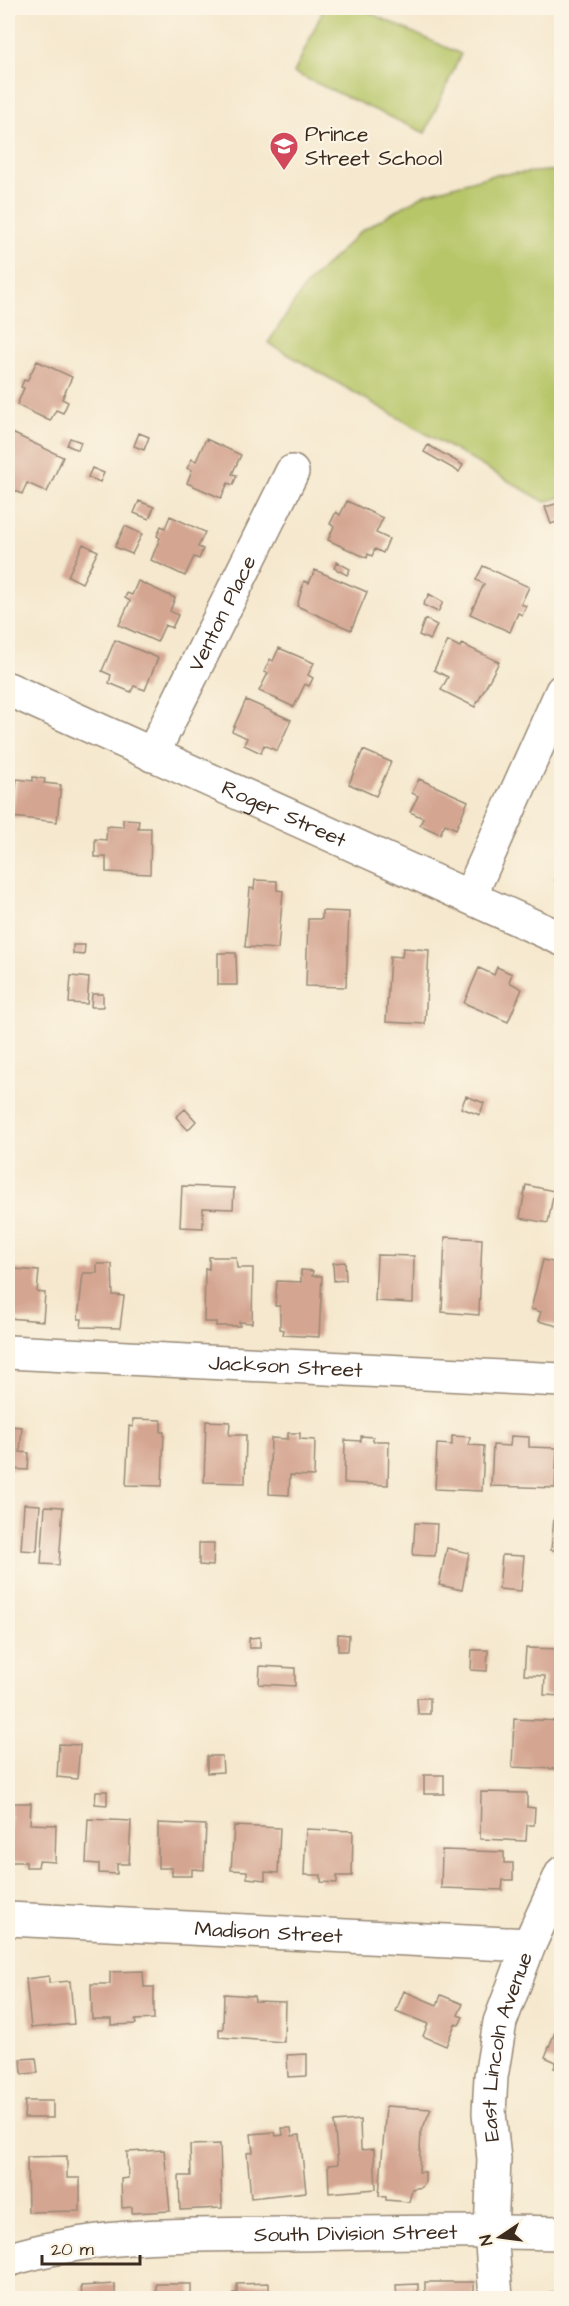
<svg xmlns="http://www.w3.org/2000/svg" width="569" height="2306" viewBox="0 0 569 2306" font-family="'Architects Daughter',sans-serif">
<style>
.green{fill:#b7c669;stroke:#797844;stroke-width:1.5}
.building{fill:#d4a591}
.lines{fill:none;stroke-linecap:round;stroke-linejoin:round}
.minor-casing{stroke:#988976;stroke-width:36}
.minor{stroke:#fff;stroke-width:33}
.labels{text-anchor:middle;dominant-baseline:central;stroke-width:4.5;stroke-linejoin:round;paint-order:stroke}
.poi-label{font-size:21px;fill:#3b2a1e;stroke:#fcf5e5;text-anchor:start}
.street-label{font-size:21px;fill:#3b2a1e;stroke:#fcf5e5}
</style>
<rect width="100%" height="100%" fill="#fcf5e5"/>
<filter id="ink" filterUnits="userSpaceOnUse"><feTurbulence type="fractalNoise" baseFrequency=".0167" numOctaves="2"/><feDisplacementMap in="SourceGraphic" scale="12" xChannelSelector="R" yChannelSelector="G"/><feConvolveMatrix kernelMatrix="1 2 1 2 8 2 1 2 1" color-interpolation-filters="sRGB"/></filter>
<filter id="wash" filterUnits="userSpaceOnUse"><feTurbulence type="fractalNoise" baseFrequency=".008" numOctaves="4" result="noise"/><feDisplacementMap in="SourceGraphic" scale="24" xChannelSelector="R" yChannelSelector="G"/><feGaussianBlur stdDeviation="1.35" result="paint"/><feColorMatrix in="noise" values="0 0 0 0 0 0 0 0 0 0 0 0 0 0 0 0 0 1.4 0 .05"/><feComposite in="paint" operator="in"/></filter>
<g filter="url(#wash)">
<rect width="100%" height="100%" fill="#f5e8ce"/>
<path class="green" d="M324,8H359L461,54L425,133L294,73Z
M561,170V497L545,502L268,343L305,286L361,231L425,194L493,175Z"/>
<g id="blocks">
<path class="building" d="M37,361L72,377L62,399L68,402L63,413L56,410L50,421L17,405L24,388L21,387L24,380L27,381Z
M8,431L63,457L47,492L27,483L22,494L8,487Z
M139,433L149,437L144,450L134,446Z
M70,438L81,442L78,450L67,445Z
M206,439L241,455L232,474L237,475L233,485L228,483L221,498L187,483L192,470L187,468L192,459L196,461Z
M428,445L463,465L459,472L424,452Z
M92,468L104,473L100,482L88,477Z
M139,501L154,507L149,519L134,513Z
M347,501L383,518L376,533L389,539L383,553L375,549L372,556L368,554L367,558L328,540L334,526L330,524L336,512L340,515Z
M562,502V520L551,524L545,507Z
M170,516L205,532L198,547L203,549L199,559L194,557L185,576L151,560L160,538L157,536L161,526L165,528Z
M125,526L142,534L132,554L115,547Z
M83,544L98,551L82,583L68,576Z
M337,562L350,569L347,575L334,568Z
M483,566L529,587L521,604L526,606L522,615L518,613L510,632L470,614L484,584L476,580Z
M315,570L367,592L351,630L297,606L304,581L309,583Z
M138,581L175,598L170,611L178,615L172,628L165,625L157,642L119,625L130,601L125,598L127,593L132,595Z
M429,594L443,602L438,612L423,605Z
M425,619L437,625L430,640L419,635Z
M115,640L158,658L145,690L134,686L131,692L109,683L111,675L102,671Z
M448,641L460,647L462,644L499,662L475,707L441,690L448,677L434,670Z
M279,648L314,663L308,675L313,678L309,686L305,684L294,707L259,691L268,673L264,672L270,659L273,661Z
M246,700L291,720L277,751L264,745L261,753L244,745L247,738L232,731Z
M363,750L391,762L376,796L349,784Z
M33,777L45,779L44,783L61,785L57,822L12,817L17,779L33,781Z
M419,779L468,801L456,829L445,824L440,834L420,825L423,818L410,812L418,796L412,793Z
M123,819L139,820L138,828H151L150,874L106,872V857H95V839L106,840L107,826L123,827Z
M562,864V883L555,880Z
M255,880L277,881V890L283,891L278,949L245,947L250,888L254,889Z
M322,911L349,912L346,987L306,986L308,919H322Z
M73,945H85L84,955L73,954Z
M403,948L429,950L425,1024L386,1022L390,956L402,957Z
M218,953H236L237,985H218Z
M497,967L512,974L509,982L522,989L508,1022L464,1003L479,968L494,975Z
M71,976L89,978L87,1004L69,1003Z
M92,994H103V1007H91Z
M466,1096L484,1103L480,1115L461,1108Z
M185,1109L196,1121L188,1130L176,1117Z
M526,1185L554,1191L548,1223L520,1218Z
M182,1186L234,1188L233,1209L203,1208V1228L180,1227Z
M445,1237L482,1239L479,1315L442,1312Z
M377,1255L414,1256L413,1303L375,1301Z
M209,1257H236L237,1268H253L252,1323L239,1322L240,1326H216V1322H204L205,1268L209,1269Z
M543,1260L562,1264V1327L538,1321L541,1312L531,1309Z
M345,1262L346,1280L334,1281L333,1263Z
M97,1264H112L113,1295L124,1296L120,1328L81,1327L82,1319H78L83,1273H97Z
M14,1269L39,1271L37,1292L45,1293L43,1321L8,1318V1291H12Z
M301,1270L313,1271L312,1276H322L319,1337L283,1335L284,1330L280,1329V1306H275L277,1281L301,1282Z
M133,1419L161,1420V1432H164L162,1486L126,1485L129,1426L133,1427Z
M206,1421L230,1422L229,1435H246L245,1483L204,1482Z
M8,1426L22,1427L20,1452L29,1453L28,1470L8,1469Z
M288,1433H300V1439L315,1440L314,1476L290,1475L289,1495L269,1494L271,1438L288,1439Z
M361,1436L373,1437V1441H389L388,1485L344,1483L345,1440L361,1441Z
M452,1436L470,1437L469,1445L484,1446L482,1491L435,1489L437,1444L452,1445Z
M511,1436L529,1437V1447L557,1448L555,1488L491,1486L493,1445L510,1446Z
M24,1504L40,1505L37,1551L21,1550Z
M45,1506L63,1507L59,1565L41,1564Z
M554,1518L562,1519V1550H551Z
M415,1523L437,1524L435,1556L413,1555Z
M199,1543H214L213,1566L199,1565Z
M447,1548L469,1553L462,1590L439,1585Z
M502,1555L524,1556L521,1591L499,1589Z
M338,1634L349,1635L348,1651H338Z
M260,1637V1648H249V1638Z
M526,1648L562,1649V1696L544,1695L545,1676L524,1675Z
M472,1650H488L487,1671L471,1670Z
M260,1666L295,1668V1686L259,1684Z
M417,1698H430V1714H418Z
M514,1719L559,1721L562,1755H558L557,1769L512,1767Z
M59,1744L80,1745L77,1779L57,1777Z
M207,1756H222L223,1772L207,1773Z
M424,1775H444V1794H424Z
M96,1791H107V1805L95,1804Z
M481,1792L527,1793V1807L535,1808L534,1825H527L526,1841L480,1839Z
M11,1803H31L30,1824L56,1825L55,1862L39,1861L38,1867H26V1862H9Z
M88,1819L131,1821L129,1864H117V1874L99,1873V1864L86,1863Z
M158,1823L206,1825L204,1870L192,1869V1876H172V1868H158Z
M234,1826L280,1828L278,1873L265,1872V1880L247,1878V1871L231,1870Z
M306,1829L353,1831L352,1876H337V1883L321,1882V1875H304Z
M442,1850L504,1852V1863H513V1880H503L502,1890L441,1888Z
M143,1971L144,1987H154V2019L135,2020L136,2024L111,2025V2019H92L91,1984H110V1972Z
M49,1976V1983L70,1981L74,2024L31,2028L26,1979Z
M404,1991L437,2005L441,1995L463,2004L458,2015L463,2017L459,2025L455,2024L446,2046L423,2036L428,2024L396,2011Z
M224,1994L254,1996L255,2001L285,2002L284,2042L219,2037V2029H223Z
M561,2017H562V2071L554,2068L556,2062L545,2057Z
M307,2054V2076L288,2077L287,2055Z
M36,2058L38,2073L22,2074L21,2059Z
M25,2101H53V2118H24Z
M386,2106L431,2109L421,2132L419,2172H425V2182L422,2187L412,2189L409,2202L386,2200V2197L379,2196Z
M360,2120L361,2150L374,2149L376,2189L329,2193L328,2165L338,2164L334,2122Z
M282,2128H291L292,2136L300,2135L306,2192L251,2198L247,2153L253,2152L251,2134L275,2132L276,2136L283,2135Z
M220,2144L222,2208L180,2210L179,2176H191L190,2145Z
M164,2150L170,2211L132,2213V2207L122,2208L121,2179L128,2178L127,2152Z
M67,2156V2178H80V2211L28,2212L27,2157Z
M425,2282H474V2298H425Z
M269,2283V2292H273V2298H233V2293H237V2284Z
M115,2284V2295H121V2298H82L81,2286Z
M156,2284H191V2295H196V2298H151V2295H156Z
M418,2284V2298H397L396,2285Z
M550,2292H562V2298H550Z"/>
</g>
</g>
<g filter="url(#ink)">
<use href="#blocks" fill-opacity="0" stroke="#988976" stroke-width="1.5"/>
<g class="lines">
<g class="minor-casing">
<g id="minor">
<path id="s1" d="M8,689L562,939"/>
<path id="s2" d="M152,755L292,472"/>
<path d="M470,896L562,691"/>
<path id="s3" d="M8,1352L562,1380"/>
<path id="s4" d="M8,1919L529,1945"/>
<path id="s5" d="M8,2260C97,2232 191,2235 283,2234C376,2233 469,2230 562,2233"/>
<path id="s6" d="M496,2298L491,2231L494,2159L489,2113L491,2077L500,2022L529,1945L562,1873"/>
</g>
</g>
<use href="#minor" class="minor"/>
</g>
</g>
<defs>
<g id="school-pin" transform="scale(1.5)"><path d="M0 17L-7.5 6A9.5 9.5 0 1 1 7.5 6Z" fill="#d1495b" stroke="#fcf5e5"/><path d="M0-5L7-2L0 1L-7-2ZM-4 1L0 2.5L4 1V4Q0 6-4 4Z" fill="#fff"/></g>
</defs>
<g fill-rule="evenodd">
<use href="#school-pin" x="284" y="146"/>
</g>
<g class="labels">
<g class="poi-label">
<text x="305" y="134">Prince<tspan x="305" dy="24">Street School</tspan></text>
</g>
<g class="street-label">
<text stroke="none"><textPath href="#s2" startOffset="158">Venton Place</textPath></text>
<text stroke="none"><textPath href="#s1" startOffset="303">Roger Street</textPath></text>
<text stroke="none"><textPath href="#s3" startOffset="278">Jackson Street</textPath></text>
<text stroke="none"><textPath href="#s4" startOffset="261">Madison Street</textPath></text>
<text stroke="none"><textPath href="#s6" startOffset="254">East Lincoln Avenue</textPath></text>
<text stroke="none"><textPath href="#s5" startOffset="350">South Division Street</textPath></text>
</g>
</g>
<rect width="569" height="2306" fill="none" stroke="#fcf5e5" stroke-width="30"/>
<g transform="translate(500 2237) rotate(257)" stroke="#fcf5e5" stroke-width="4.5" paint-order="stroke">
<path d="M0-4.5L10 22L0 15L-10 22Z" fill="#3b2a1e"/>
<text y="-9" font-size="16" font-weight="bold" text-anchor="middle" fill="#3b2a1e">N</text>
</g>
<path d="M42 2255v9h98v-9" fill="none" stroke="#3b2a1e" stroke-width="3"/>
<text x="51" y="2255" font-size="18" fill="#3b2a1e" stroke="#fcf5e5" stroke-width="4.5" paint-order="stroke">20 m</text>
</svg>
